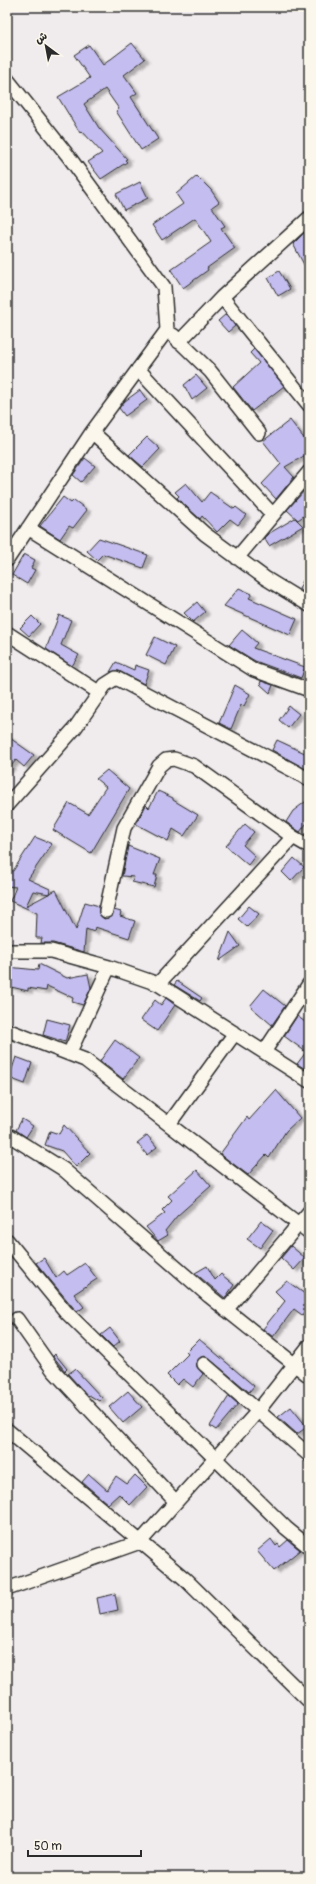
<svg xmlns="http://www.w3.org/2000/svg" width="316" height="1884" viewBox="0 0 316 1884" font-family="Pangolin,'Playpen Sans Arabic',sans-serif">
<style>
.building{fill:#c4bdef;stroke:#2b2b2b;filter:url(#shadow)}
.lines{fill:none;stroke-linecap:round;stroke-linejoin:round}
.minor-casing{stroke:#2b2b2b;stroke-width:16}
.minor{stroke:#fbf7ec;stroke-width:13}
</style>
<defs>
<filter id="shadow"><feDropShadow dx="4.5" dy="2.5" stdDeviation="1" flood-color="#0004"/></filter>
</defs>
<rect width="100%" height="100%" fill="#f0ebed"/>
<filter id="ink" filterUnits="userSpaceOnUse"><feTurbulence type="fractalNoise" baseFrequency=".025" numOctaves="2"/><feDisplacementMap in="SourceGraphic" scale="8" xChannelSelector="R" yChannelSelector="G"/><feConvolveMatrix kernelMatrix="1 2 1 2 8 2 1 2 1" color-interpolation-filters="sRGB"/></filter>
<g filter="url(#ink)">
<path class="building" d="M132,43L145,59L124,75L137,93L131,97L158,139L141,150L116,111L119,109L105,89L84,104L99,128L127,159L125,160L127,162L101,179L88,162L102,153L82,131L80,133L58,97L90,78L74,55L89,45L103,65Z
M197,176L211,190L219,202L212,207L225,226L221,228L235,248L207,268L208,270L183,288L171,270L211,242L195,218L162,240L152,225L183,204L176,194Z
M140,182L148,198L124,210L116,194Z
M306,231L309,235V274L293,244Z
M279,271L290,289L278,296L268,278Z
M226,314L235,326L228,332L218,321Z
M254,349L284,386L252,411L233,387L259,363L250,353Z
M196,375L207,388L192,400L184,385Z
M140,390L147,400L125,416L119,408L125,401Z
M290,420L309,445V453L285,467L294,477L276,499L262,484L281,464L263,441Z
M147,437L160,449L143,467L129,455Z
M85,458L95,466L81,482L73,475Z
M186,483L202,502L210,492L234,509L236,507L246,515L238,525L230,519L217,532L202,516L200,519L177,498L179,496L175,492Z
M305,490L309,495V512L298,520L287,510Z
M63,497L71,503L74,500L87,510L73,528L69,526L60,539L40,526Z
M295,518L303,526L269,546L264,538L268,534Z
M99,538L148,555L143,568L103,554L97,560L87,551Z
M24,554L35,560L31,568L35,570L27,584L12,575Z
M309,568V596L299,589Z
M239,588L252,594L249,598L297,619L290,635L224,606Z
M197,602L205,612L193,622L184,613Z
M59,615L71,620L61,645L79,655L72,666L46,649Z
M32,616L40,624L29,636L20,628Z
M242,630L257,643L253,648L305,667L301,678L255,661L229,645Z
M155,637L175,647L166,665L146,655Z
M116,662L134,670L135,665L149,670L144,684L119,671L110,672Z
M261,681L273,685L270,693L260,684Z
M235,685L250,694L244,706L241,705L231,729L219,723Z
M289,706L299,714L288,728L279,720Z
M7,736L34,755L24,767L16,760L7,771Z
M277,740L309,755V771L272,750Z
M107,770L129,789L91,853L53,830L69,803L88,814L106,787L96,779Z
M158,791L173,798V800L198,815L184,836L173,829L168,841L136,824L146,805L149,808Z
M309,799V820L300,832L286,822L293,811Z
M245,824L254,832L243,845L255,856L248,865L226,846Z
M35,837L52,844L28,879L50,889L49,894L33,891L26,906L56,890L76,930L85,902L99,906V914L104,919L112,917L114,910L121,912L120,916L135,921L129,938L95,927L94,932L86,929L84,952L53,943H41L42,938H36L37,913L10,901L16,887L7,886V870L13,871Z
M128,846L160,859L154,875H157L154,887L132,882L134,877L122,876Z
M294,858L304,867L291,881L282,872Z
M249,906L259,914L247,927L238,919Z
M230,932L240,946L219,961Z
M39,964L67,978L88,974L91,988L83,1005L72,1002L73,998L47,986L46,991L28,988V991L7,986V967L38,970Z
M177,981L202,998L200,1001L174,985Z
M264,989L285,1006L272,1025L250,1006Z
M166,998L175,1005L157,1031L141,1020L155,1000L161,1005Z
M297,1016L309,1025V1071L297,1064L306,1052L284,1036Z
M47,1019L70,1025L65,1042L43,1035Z
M115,1040L139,1058L123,1079L100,1061Z
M16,1057L32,1063L25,1084L9,1078Z
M276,1090L300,1118L286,1131L269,1158L266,1155L248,1175L220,1154L247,1117L249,1120Z
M22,1119L33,1126L26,1137L16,1130Z
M64,1125L90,1153L76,1167L62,1151L45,1145L50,1131L59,1134Z
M147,1135L157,1147L147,1155L137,1143Z
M197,1170L211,1186L177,1216L165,1231L168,1235L158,1241L146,1227L165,1213L162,1210L172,1200L168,1196Z
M261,1221L273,1230L260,1248L247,1239Z
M291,1246L305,1258L294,1270L281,1258Z
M44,1258L56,1278L64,1271L67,1275L85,1263L97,1279L74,1294L84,1307L77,1312L36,1263Z
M207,1266L215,1280L221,1274L234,1285L225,1298L195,1273Z
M287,1281L309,1297V1306L302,1315L294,1309L273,1337L263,1329L285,1301L275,1291Z
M110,1328L120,1341L113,1347L101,1335Z
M199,1339L254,1386L249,1392L206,1356L201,1357L196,1362L197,1367L203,1374L193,1387L183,1379L177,1385L167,1375L188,1354L186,1352Z
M55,1354L67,1369L65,1371L53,1356Z
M75,1369L102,1398L99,1401L89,1395L88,1396L68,1374Z
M128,1391L142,1407L123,1423L109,1407Z
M229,1396L238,1404L216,1430L210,1426Z
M291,1407L307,1427L297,1434L278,1417Z
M89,1474L107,1490L116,1476L127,1484L135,1475L147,1487L130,1505L119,1494L108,1504L82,1482Z
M271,1539L276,1546L278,1544L280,1547L288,1540L300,1550L274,1571L257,1551Z
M115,1594L118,1610L100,1614L97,1598Z"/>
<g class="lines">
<g class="minor-casing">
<path id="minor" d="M7,79L69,157L164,287L167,330L92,432L7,560
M222,297L309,405
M173,335L210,371L259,433
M179,342L222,297L309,218
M138,369L273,515
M92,432L205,534L265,578L309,605
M28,528L254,670L309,690
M237,558L309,472
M7,633L100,693
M7,805L75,728L105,685L116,678L296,772L309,780
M106,911L124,828L159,766L166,760L174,759L194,766L293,837L305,844L309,842
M7,951H51L109,967L158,984L309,1081
M158,984L293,837
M7,1030L85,1060L309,1232
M264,1052L309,984
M69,1054L109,967
M169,1124L235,1033
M7,1134L63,1169L209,1296L309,1376
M7,1240L66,1312L286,1528L309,1547
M226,1310L309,1212
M17,1319L53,1370L176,1502
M204,1364L309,1455
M7,1430L185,1579L309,1701
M7,1589L140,1542L258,1411L309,1346"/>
</g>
<use href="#minor" class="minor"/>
</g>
</g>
<rect width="316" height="1884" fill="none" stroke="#fbf7ec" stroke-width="24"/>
<rect x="12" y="12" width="292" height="1860" fill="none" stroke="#2b2b2b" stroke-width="1.5" filter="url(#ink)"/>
<g transform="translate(46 46) rotate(328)" stroke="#fbf7ec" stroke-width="3" paint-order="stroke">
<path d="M0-3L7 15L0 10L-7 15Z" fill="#2b2b2b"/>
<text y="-6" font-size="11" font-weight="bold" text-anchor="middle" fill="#2b2b2b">ش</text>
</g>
<path d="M28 1850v6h113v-6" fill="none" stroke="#2b2b2b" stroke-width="2"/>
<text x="34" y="1850" font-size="12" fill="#2b2b2b" stroke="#fbf7ec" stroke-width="3" paint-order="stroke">50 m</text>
</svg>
